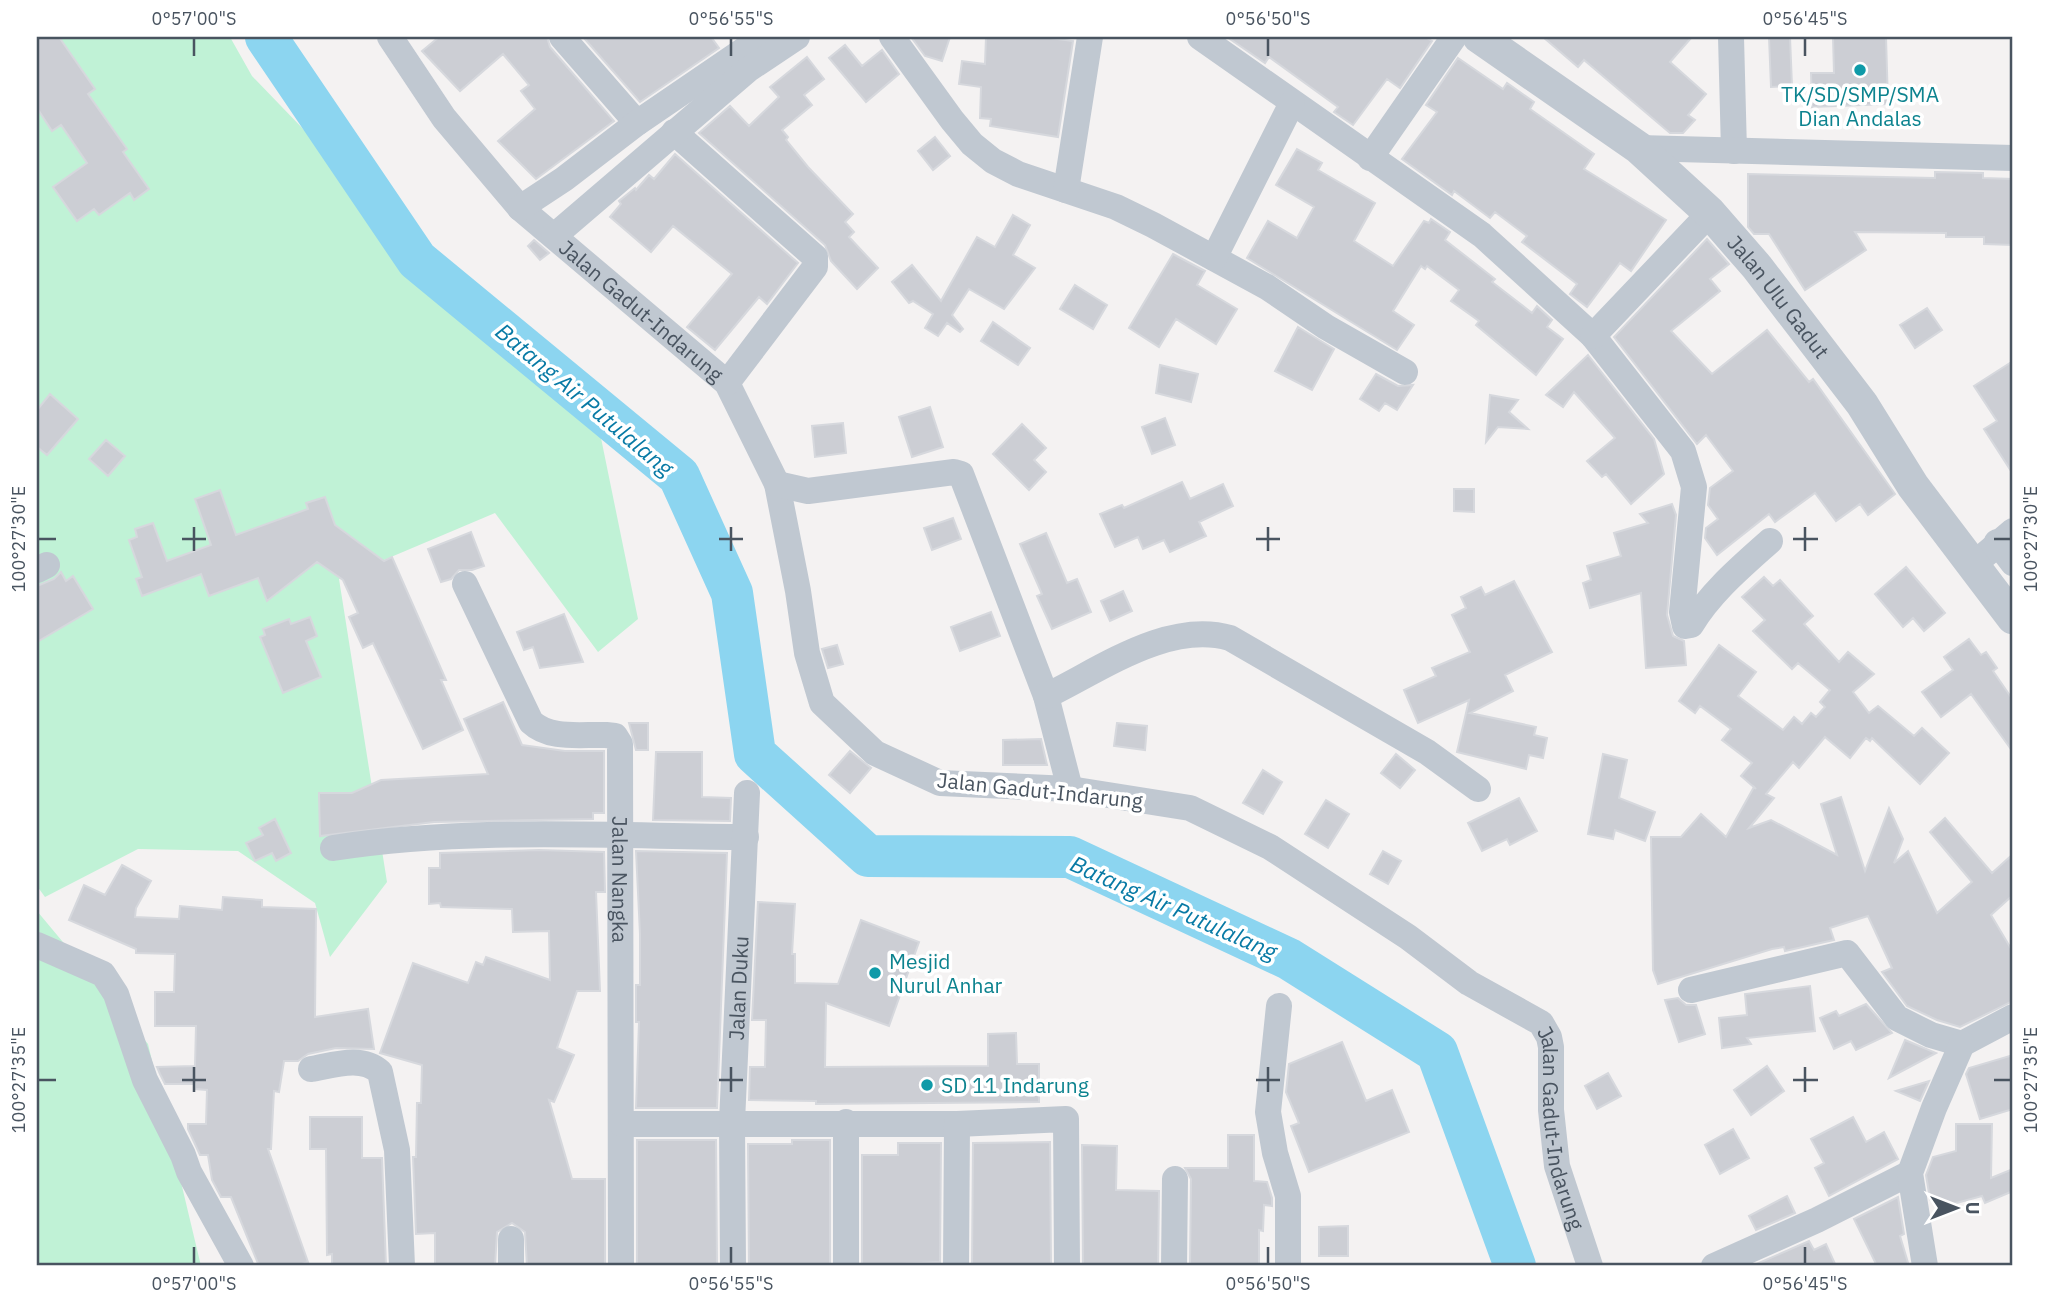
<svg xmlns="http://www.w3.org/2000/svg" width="2050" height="1303" viewBox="0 0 2050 1303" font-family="'IBM Plex Sans',sans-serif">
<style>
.green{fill:#c0f2d6}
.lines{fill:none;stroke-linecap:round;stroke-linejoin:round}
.river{stroke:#8cd5f0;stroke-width:42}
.building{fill:#ccced4;stroke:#d6d8dd;stroke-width:2}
.minor{stroke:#c0c8d1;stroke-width:26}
.tertiary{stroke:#c0c8d1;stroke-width:33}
.ticks{fill:none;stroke:#495460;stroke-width:2.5}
.culture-dot{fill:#0f9aa8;stroke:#fff;stroke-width:2.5}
.labels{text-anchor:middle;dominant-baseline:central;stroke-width:7;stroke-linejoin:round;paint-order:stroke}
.culture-label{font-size:21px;fill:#0d838f;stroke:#fff;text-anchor:start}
.street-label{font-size:21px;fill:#495460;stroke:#fff}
.water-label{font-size:23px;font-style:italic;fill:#087aa5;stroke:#fff}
.neatline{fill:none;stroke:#495460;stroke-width:2.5}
.ticks-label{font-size:18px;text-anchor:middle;fill:#495460}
</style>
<rect width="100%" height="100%" fill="#f4f2f2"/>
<path class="green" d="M37,37H230L252,76L601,438L638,619L598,652L495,513L339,579L387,882L330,957L315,903L238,851L138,849L45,897L37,886Z
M37,911L148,1044L201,1266H37Z"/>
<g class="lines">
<path class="river" d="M266,37L417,260L679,476L732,593L755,754L868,856L1070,857L1289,959L1437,1052L1515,1266"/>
</g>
<path class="building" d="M37,37H59L95,89L88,94L127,149L123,152L149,189L134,200L130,193L99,215L94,209L77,221L53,187L87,163L61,125L52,131L37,108Z
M439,37H547L550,47L614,121L536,179L498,141L535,109L521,91L529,85L503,54L460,91L422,51Z
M583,37H711L719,48L640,102Z
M911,37H950L942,61L925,56Z
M986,37H1042L1073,41L1058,137L990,126L991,119L980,118L981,87L959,84L962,61L985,64Z
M1227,37H1425L1432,41L1400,88L1387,79L1353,125L1334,112L1338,107L1269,57L1265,63Z
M1543,37H1692L1670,62L1706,94L1688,115L1695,120L1683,133H1670L1584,60L1578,67Z
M1769,37H1790L1792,86L1771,87Z
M1833,37H1886L1888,104L1812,107L1811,73H1834Z
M845,45L862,66L882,50L899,74L866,102L829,58Z
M807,57L824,79L804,95L812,105L782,130L788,137L786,140L808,167L853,214L845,222L854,232L849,237L878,268L857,289L831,261L825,245L699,133L730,106L749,126L779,97L770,87Z
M1458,58L1503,89L1507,83L1534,102L1530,109L1594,154L1584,169L1666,220L1631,271L1620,263L1587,307L1570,294L1577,284L1522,242L1527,236L1495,212L1490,218L1454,191L1452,195L1402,159L1437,112L1426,105Z
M935,137L950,156L933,170L918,151Z
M1297,149L1322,163L1318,170L1375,203L1354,241L1393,266L1424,221L1429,223L1431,219L1450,232L1445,240L1495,279L1492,282L1532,313L1537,306L1552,320L1547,327L1563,339L1536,375L1476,325L1479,321L1451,301L1459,290L1427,266L1425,269L1421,266L1393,311L1414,325L1397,350L1247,258L1268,221L1297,238L1314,207L1276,185Z
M675,154L798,263L767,304L759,297L715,350L687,327L732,274L673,226L651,252L610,217L621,204L619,201L635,188L636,190L649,175L654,179Z
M1935,172L1983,173V178L2013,179V245L1984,244V237H1946V233L1855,232L1866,250L1805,290L1769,234H1754L1748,227V174L1935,178Z
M1013,215L1030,225L1013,255L1035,268L1004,309L969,289L952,315L963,329L960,332L947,323L938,336L925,328L933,314L913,301L909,303L892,282L912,265L941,301L977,237L995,247Z
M1707,239L1729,264L1710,279L1720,291L1671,331L1712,374L1767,330L1809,382L1813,379L1895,494L1868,515L1860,504L1836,521L1815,493L1775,522L1769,514L1717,555L1705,538L1706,528L1718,519L1708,505L1710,488L1733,471L1706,435L1697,444L1614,337Z
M534,240L549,253L540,260L528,246Z
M1173,254L1205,271L1197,285L1237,309L1216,344L1176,319L1159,347L1129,328Z
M1075,285L1107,305L1093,329L1060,309Z
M1927,308L1942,330L1915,348L1900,325Z
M993,322L1030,348L1018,365L981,341Z
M1298,327L1334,349L1312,390L1275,371Z
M1588,355L1654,439L1664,474L1631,504L1606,474L1602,477L1587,461L1615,438L1574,392L1563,407L1546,395Z
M2013,361V474L1984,429L1997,421L1974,386Z
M1160,365L1198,374L1191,402L1156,393Z
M1376,374L1398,386L1413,385L1397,410L1385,403L1379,411L1360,399Z
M50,394L78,419L47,455L37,447V410Z
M1490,395L1518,400L1509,412L1528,429L1498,427L1486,442Z
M930,407L943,447L912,457L899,417Z
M1165,418L1175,445L1152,454L1142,427Z
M843,423L846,453L815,457L812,426Z
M1022,424L1046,448L1034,460L1046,472L1029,490L993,454Z
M106,440L125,456L108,476L89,459Z
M1182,482L1190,499L1223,484L1233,506L1199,522L1206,536L1170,552L1164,540L1143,549L1138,537L1115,547L1100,514L1122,505L1124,508Z
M1454,489H1474V512L1454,511Z
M220,490L236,535L308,509L306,503L325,497L335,525L384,561L392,557L446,680H441L463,730L423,749L373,643L363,648L349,617L358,613L343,580L317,562L267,601L258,578L209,596L201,574L142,596L136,579L142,577L129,540L137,537L135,529L153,523L167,561L211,545L195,499Z
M1672,504L1676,515L1667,615L1673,636L1684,641L1686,665L1646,668L1641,593L1590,608L1583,583L1591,580L1587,566L1621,556L1614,533L1648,523L1640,514Z
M953,518L961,539L932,550L924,528Z
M471,532L484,566L472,570H459L451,579L441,582L428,549Z
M1046,533L1067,583L1077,579L1091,612L1052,629L1037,596L1042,594L1020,544Z
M1906,567L1945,613L1924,631L1913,618L1903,627L1875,594Z
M61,572L66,581L73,576L93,609L37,642V586L54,579Z
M1764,577L1773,586L1780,580L1813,616L1804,624L1839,662L1848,652L1874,674L1853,692L1869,713L1878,706L1914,736L1922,728L1949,753L1920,784L1872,738L1870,741L1866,738L1850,758L1825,737L1799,768L1793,762L1766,794L1774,798L1749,828L1771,820L1837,855L1821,804L1841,797L1865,871L1889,808L1903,839L1894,863L1908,851L1937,913L1972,882L1930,832L1945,818L1992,873L2013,854V895L1991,915L2013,952V1001L1960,1027L1937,1020L1907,1006L1882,972L1892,968L1868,916L1830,928L1834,940L1785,951L1784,947L1772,949L1658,984L1653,970L1651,837H1681L1701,814L1726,837L1754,787L1756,789L1741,776L1752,763L1722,740L1731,729L1700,706L1695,713L1679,701L1719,645L1756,672L1738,696L1783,730L1794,717L1802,724L1811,713L1816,717L1825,707L1820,702L1830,690L1798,663L1792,669L1753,631L1765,620L1742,597Z
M1514,581L1552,652L1505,675L1513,691L1470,713L1536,727L1534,735L1547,738L1543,758L1529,755L1526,769L1457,752L1469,700L1418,723L1404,690L1436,676L1432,668L1470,652L1452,615L1466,608L1461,597L1481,587L1485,595Z
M1123,591L1132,611L1110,621L1101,601Z
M991,612L1000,636L960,651L951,627Z
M564,614L583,662L540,668L533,647L524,650L517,632Z
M310,617L317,636L306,641L321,677L283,693L260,637L265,635L263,629L289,619L291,624Z
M1969,639L1981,655L1986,652L1997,668L1993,671L2013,700V752L1971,694L1941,717L1922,692L1953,670L1944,657Z
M837,645L843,664L828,668L822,649Z
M503,702L522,745L565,751H604V813H593V819L434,822L320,836L319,793H352L381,780L488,774L464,719Z
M629,723H648V750H636Z
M1117,723L1147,726L1145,750L1114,746Z
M1041,739L1047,765H1003V740Z
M850,751L871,768L850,793L829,775Z
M656,752H702V797L731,798L730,821L653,820Z
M1396,754L1415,770L1400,788L1381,773Z
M1603,754L1627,760L1619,798L1655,812L1645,841L1615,830L1613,839L1588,834Z
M1263,770L1282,782L1263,814L1243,803Z
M1519,798L1537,831L1510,845L1507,839L1482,851L1468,823Z
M1326,800L1349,814L1328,848L1305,834Z
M275,819L291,853L276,861L272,853L255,861L246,843L263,835L259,828Z
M539,850L604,852L605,892H596L600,991H577L557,1048L574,1055L554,1102L549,1100L572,1179H605V1266H527L525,1232L512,1223L497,1232L495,1266H435V1233L416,1234L413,1157H416L417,1103H421L422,1065L380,1053L413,963L468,983L476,962L483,965L486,957L550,980L549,931L513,932L512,909L441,907L440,903L429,904V868H440V853Z
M636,851L727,853L717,1108H636L639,1022H636V985H640V934Z
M1383,851L1401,861L1388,884L1370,874Z
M122,865L151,881L136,908L135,917L179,919L180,906L222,910L223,897L262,900V907L316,909L315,1017L368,1009L374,1049L336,1048L308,1054L298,1061H284L279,1092L274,1091L271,1149H268L308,1262L296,1266H259L231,1197H221L212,1180L208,1155H200L188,1129V1124H206L207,1090L195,1089V1084H165L160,1074L157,1067L195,1066L196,1026H155V992H174L175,954L136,953V949L69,920L84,885L105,895Z
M758,902L795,904L792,954H795V983L838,984L861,920L919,942L889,1026L826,1003L825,1067L988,1066V1034L1016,1033L1017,1064H1039V1102L816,1104V1101L749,1100L750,1067H765L766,1020H752Z
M1810,986L1815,1031L1747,1038L1751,1044L1722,1048L1719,1018L1747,1015L1745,994Z
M1678,998L1686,1005H1696L1705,1034L1679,1042L1665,1000Z
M1866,1004L1892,1033L1856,1050L1851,1041L1834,1049L1820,1018L1836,1011L1839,1016Z
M1905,1040L1936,1053L1889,1078Z
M1342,1042L1366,1101L1392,1090L1409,1132L1309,1172L1291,1126L1299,1123L1286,1092L1289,1064Z
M2013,1055V1109L1980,1119L1966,1074L1969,1068Z
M1767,1066L1784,1091L1751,1115L1734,1090Z
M1608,1073L1621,1096L1597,1109L1585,1086Z
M1929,1081L1920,1101L1896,1091Z
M310,1117H362V1158H382L386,1266H332V1254L327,1255L326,1149H310Z
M1853,1117L1866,1142L1884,1132L1898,1159L1829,1196L1815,1168L1824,1163L1811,1139Z
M1956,1124H1992L1991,1178L2013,1169V1191L1985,1203L1982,1196L1938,1208L1935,1197L1930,1199L1926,1175L1933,1157L1956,1151Z
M1733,1129L1749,1158L1720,1174L1705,1145Z
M1228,1135H1254V1181L1267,1182L1272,1198V1206L1264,1205L1263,1231L1259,1230V1266H1190L1191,1179L1185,1168H1228Z
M637,1140H716L717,1266H637Z
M792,1140H830V1266H749L748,1144H792Z
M1050,1142L1051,1266H972L973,1143Z
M898,1143H941L940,1262L862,1266V1155H898Z
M1082,1145L1117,1146L1116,1190L1159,1191L1158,1266H1083Z
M1787,1196L1795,1213L1756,1230L1749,1216Z
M1898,1197L1904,1234L1900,1236L1909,1266H1877L1854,1219Z
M1348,1226V1256H1319V1227Z
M1809,1241L1814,1250L1826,1244L1836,1266H1752Z"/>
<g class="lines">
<g class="minor">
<path id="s1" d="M390,37L444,118L520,208L727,383L777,484L798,591L807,653L822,703L875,753L940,783L1070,789L1190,808L1270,847L1408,937L1469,983L1541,1023L1549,1037L1551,1047V1110L1557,1166L1590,1266"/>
<path d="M562,37L637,123"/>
<path d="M892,37L952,120L972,144L993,161L1018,174L1116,207L1153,225L1267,287L1326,327L1405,372"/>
<path d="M1200,37L1482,235L1593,336L1683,451L1694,487L1682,612L1685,626L1691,625C1711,592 1741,567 1770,541"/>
<path d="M1731,37L1734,151"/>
<path d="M674,132L815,257V267L727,383"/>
<path d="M1639,148L2013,158"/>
<path d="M1370,158L1454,37"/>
<path d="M1066,190L1090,37"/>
<path d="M520,208L564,179L637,123L763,37"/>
<path d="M554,236L749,69L797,37"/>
<path d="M1214,258L1292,103"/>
<path d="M1593,336L1710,213"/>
<path d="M777,484L808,491L954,472L961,474L1046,696L1070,789"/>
<path d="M1997,542L2013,563"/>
<path d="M1973,565L2013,531"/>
<path d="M37,570L47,565"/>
<path id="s2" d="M465,584L531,722C550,740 581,734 606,735L615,736L620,744L621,1266"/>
<path d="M1046,696C1100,670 1168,620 1230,638L1427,752L1478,789"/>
<path d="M333,848C469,827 608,836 746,837"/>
<path d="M37,945L103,974L116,994L145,1080L183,1155L189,1172L241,1266"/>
<path d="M1691,990L1847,953L1897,1018L1931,1035L1962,1044L2013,1017"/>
<path d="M1279,1006L1268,1112L1275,1153L1288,1196V1266"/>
<path d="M311,1069C334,1065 362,1055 380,1072L397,1150L402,1266"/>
<path d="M622,1124H957L1066,1119L1067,1266"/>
<path d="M511,1239V1266"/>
<path id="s3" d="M733,1266L732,1122L747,793"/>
<path d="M846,1266V1122"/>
<path d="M956,1266L957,1124"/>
<path d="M1174,1266L1175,1179"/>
<path d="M1714,1266L1817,1220L1910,1173"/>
<path d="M1925,1266L1910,1173L1934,1108L1962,1044"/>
</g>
<path class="tertiary" id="s4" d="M1479,37L1639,148L1710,213L1757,267L1862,404L1913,486L2013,618"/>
</g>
<path class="ticks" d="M194,38V56M731,38V56M1268,38V56M1805,38V56M194,527V551M731,527V551M1268,527V551M1805,527V551M38,539H56M182,539H206M719,539H743M1256,539H1280M1793,539H1818M1994,539H2011M194,1067V1092M731,1067V1092M1268,1067V1092M1805,1067V1092M38,1080H56M182,1080H206M719,1080H743M1256,1080H1280M1793,1080H1818M1994,1080H2011M194,1247V1264M731,1247V1264M1268,1247V1264M1805,1247V1264"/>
<g class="culture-dot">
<circle cx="1860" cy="70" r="7"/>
<circle cx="875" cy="973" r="7"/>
<circle cx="927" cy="1085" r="7"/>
</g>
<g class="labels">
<g class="culture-label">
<text x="1860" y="94" text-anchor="middle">TK/SD/SMP/SMA<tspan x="1860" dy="24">Dian Andalas</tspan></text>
<text x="889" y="961">Mesjid<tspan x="889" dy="24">Nurul Anhar</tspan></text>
<text x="941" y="1085">SD 11 Indarung</text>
</g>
<g class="street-label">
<text stroke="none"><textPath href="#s4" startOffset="399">Jalan Ulu Gadut</textPath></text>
<text stroke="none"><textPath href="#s1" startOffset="374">Jalan Gadut-Indarung</textPath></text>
<text transform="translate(1040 790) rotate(6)">Jalan Gadut-Indarung</text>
<text stroke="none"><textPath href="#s2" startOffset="385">Jalan Nangka</textPath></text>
<text stroke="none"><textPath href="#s3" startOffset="278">Jalan Duku</textPath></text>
<text stroke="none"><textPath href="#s1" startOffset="1740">Jalan Gadut-Indarung</textPath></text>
</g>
<g class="water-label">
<text transform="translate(585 399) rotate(40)">Batang Air Putulalang</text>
<text transform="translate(1174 907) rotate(24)">Batang Air Putulalang</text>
</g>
</g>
<rect width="2050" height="1303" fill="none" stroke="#ffffff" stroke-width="77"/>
<g transform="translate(1956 1208) rotate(90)" stroke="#ffffff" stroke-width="5" paint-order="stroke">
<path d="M0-5L12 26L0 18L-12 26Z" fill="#495460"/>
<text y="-10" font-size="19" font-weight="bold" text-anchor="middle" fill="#495460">U</text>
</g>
<rect x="38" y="38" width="1973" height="1226" class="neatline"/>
<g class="ticks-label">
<text x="194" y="25">0°57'00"S</text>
<text x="731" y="25">0°56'55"S</text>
<text x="1268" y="25">0°56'50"S</text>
<text x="1805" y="25">0°56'45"S</text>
<text transform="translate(2031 539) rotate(-90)" y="6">100°27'30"E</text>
<text transform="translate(19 539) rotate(-90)" y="6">100°27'30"E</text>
<text transform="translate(2031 1080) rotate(-90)" y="6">100°27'35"E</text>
<text transform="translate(19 1080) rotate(-90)" y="6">100°27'35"E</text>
<text x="194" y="1290">0°57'00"S</text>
<text x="731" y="1290">0°56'55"S</text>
<text x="1268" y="1290">0°56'50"S</text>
<text x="1805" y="1290">0°56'45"S</text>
</g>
</svg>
